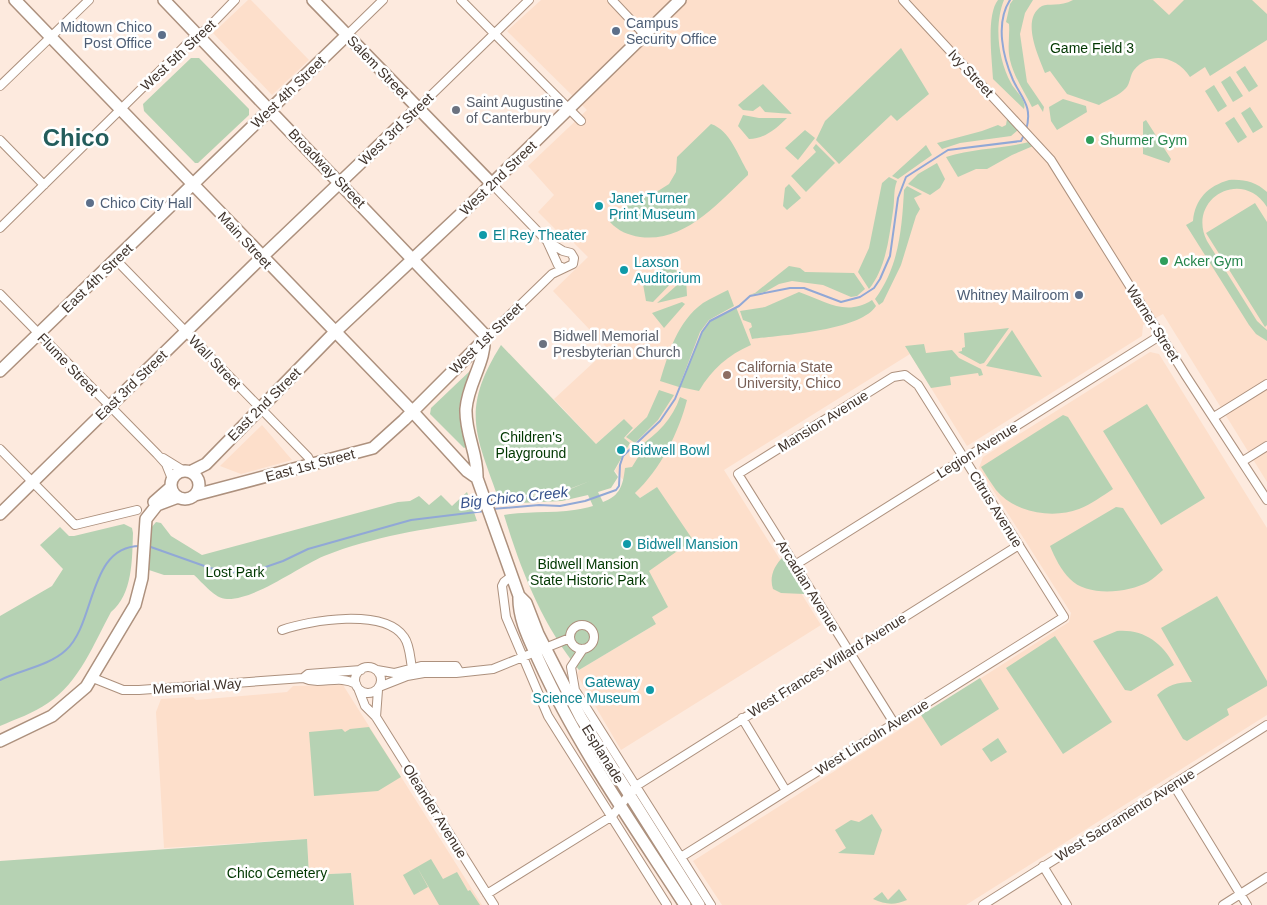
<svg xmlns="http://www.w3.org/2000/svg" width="1267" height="905" viewBox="0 0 1267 905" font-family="Arial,sans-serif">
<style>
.built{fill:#fddfcb}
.green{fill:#b6d2b3}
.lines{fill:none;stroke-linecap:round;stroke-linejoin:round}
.stream{stroke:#91a8d6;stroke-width:2}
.street-casing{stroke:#ad917e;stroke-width:10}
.secondary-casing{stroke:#ad917e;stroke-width:14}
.street{stroke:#fff;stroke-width:8}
.secondary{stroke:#fff;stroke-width:11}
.service-dot{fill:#5c6f8a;stroke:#fff;stroke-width:2}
.worship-dot{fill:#6b7280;stroke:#fff;stroke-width:2}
.leisure-dot{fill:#2e9e5b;stroke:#fff;stroke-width:2}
.culture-dot{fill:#0f9aa8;stroke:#fff;stroke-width:2}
.education-dot{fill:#8d6e63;stroke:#fff;stroke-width:2}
.labels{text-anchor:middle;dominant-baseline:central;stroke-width:5;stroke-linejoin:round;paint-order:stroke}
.service-label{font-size:14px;fill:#4e5e75;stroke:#fff;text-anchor:start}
.park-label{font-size:14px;fill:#003700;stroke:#fff}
.street-label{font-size:14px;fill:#40342c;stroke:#fff}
.worship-label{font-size:14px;fill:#5b616d;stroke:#fff;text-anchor:start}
.leisure-label{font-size:14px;fill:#27864d;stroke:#fff;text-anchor:start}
.culture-label{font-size:14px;fill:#0d838f;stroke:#fff;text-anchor:start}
.education-label{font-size:14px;fill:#785e54;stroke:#fff;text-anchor:start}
.water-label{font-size:15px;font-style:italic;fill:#36528c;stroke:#fff}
.town-label{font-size:24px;font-weight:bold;fill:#235d5c;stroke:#fff}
</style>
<rect width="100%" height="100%" fill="#fdeade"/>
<path class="built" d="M248,0H251L309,60L272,95L213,33Z
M541,0H1267V482L1163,314L1143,325L1142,336L967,446L910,354L724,470L821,625L621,750L577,675L579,670L656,624L652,617L648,573L657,487L640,498L615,471L630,443L624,438L633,429L624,419L596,444L554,399L608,349L553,291L588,257L574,243L563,241L557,235L559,233L538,212L554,195L528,166L587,110L507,31Z
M1150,352L1159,354L1267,528V715L966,905H722L693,861L1069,622L1071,613L979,468L983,457Z
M262,425L292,460L241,474L220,466Z
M343,685L482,905H354L351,873L309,875L307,839L164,848L156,712L161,699L193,697L196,700L287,692L293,686Z"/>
<path class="green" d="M998,0H1004C994,24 998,60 1011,83C1015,91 1027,100 1024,109L993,79C992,59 986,15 998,0Z
M1013,0H1033L1025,13L1020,34L1027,82L1044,107L1043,112L1038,104L1032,107C1024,91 1014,77 1010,60C1007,47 1010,36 1009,24L1006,22L1010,4Z
M1073,0H1153L1169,15L1184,0H1252L1267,14V40L1210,76L1205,67L1190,77C1177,57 1151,50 1134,70C1130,75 1130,84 1126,88C1120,95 1107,100 1099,105L1067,94L1050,71L1045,73C1039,57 1020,19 1042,6C1048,3 1060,7 1073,0Z
M901,48L929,94L897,121L891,115L839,164L816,140L825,121Z
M191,58H199L249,109V115L198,163H195L144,111L143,104Z
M1245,66L1258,86L1249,92L1236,72Z
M1230,76L1243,96L1233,102L1221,82Z
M763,84L792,114L765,112L760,106L753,111L743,110L738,105Z
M1214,85L1227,106L1218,112L1205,91Z
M1063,99L1086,106L1087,112L1057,130L1051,121L1049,107Z
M1250,107L1263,127L1253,133L1241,113Z
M743,115L759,118H787C776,129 764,139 749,139L738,126Z
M1234,117L1247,137L1238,143L1225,123Z
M1007,119L1018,130L1011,136L960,143L942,149L937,143L982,131L998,125L1002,127L1006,125Z
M1146,120L1171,159L1169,163L1143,154V122Z
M711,124C730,130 738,156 748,172V175C718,203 685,243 640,237C628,235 618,231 610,222L637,196H650L669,184L676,172L677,157Z
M805,130L815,138L798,160L785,148Z
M1029,142L1033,146L1012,155L987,169H976L958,177L946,157C973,148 1001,149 1029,142Z
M816,144L835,163L806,192L791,176L816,152L813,148Z
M926,145L932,155L898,179L892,176Z
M937,163L945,179L940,188L930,195L908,184L918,174Z
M889,177L897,181C893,191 895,200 893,211C889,238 886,268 869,289L858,272L869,248L882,183Z
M1229,180C1244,179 1256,182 1267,192V207C1242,167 1186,199 1207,241L1257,321L1267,330V341L1256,334L1249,325L1186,225L1193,221C1195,199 1208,186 1229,180Z
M789,184L801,198L787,210L783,206L785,188Z
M907,186L922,194L914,198L920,209L916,216L901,265L883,302L879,305L875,299C899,267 902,228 904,190Z
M1255,203L1267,222V325L1265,327L1206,233Z
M668,266L681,273L653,302L646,301L643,284C649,274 658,270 668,266Z
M789,266L800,268L805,272L854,273L865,289L857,296L851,297L823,285L792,281L779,284L765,292L749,295L755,293Z
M686,277L687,296L657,303Z
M728,290L734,306L709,320L700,332L679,387L660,381C669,352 677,322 703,303C711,298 720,294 728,290Z
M799,292C825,301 846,317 872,300L876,306C860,331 781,335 752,339L749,329L752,327L751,323L743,320L740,311L765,307Z
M682,302L685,304L664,328L652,313Z
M736,307L751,345C728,355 712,369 699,391L680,387L702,332L710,321Z
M1009,328L984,363L980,364L958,352L962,351V348L965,347L964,333Z
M1012,330L1042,377L986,366Z
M924,344L926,353L952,350L959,358L981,369L983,375L979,376L978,373L950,377L951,385L931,388L905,346Z
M501,345L596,444L624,419L633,428L624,438L630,443L614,471L618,477L611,488L598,492L603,502C620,496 623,485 625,468L632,467L640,454L638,447C657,435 673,418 680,397L687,400C679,432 660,470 635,493L640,498L657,487L693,540L649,571L668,607L652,617L656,624L579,670C541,623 521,570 504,515C533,510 564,515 593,506L588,495L562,501L500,504L499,498L558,494L590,481L559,493L498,497C475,433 461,409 501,345Z
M472,369C471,376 465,384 463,391C456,411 461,428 466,447L464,448L430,414L431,408Z
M659,390L674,395L658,420L635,443L626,437L647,417Z
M1147,404L1205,498L1161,525L1103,431Z
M1063,415L1068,417L1113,489C1102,496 1092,504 1079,509C1053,519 1015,513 996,490C991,483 986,475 981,467Z
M467,492L477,521C425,529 374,536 324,556C298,567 255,600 227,599C215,599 203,583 194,575H164L149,570L151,528L156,522L161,523L171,536L202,555L398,502L410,501L419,496L429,505L441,495L452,506Z
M1116,507L1123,508L1163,570C1158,574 1153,579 1148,582C1128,593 1087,597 1070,579C1061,570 1055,558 1050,546Z
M124,524L132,528L133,533C132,559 133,594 111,612C94,643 79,683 48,703C34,713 16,719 0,726V616L52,586L63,569L40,545L60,527L69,536H74Z
M783,557L805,591L804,594L781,593L773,589C769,577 774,566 783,557Z
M1217,596L1267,681V686L1227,709L1229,715L1187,741L1183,739L1157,695C1168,685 1177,682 1192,682L1161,628Z
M1117,631C1143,629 1162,642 1174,665L1131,691L1125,690L1093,641Z
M1055,636L1112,722L1063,754L1006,668Z
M980,678L999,709L941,746L921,715Z
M369,727L401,777L378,791L314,796L309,732L342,729L345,732L350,729Z
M998,738L1007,752L991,762L982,749Z
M872,814L882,830L874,855L838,853L846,848L835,830L851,820L859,822Z
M307,839L309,875L351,873L354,905H0V861Z
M431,859L443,879L457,872L468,891L470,890L480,905H439L417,867Z
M417,867L428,887L414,895L403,875Z
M899,889L907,900C895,905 886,905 873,899L882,892L888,900Z"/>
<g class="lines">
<path class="stream" d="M1010,0C995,23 1003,57 1013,80C1022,99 1033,106 1026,130
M492,509L539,505L560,506L585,501L616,490L619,486L620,465L623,456L660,421L675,399L702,332L710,321L739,306L750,296L790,288H804L841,302L860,297L874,288L880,279L890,256L898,198L906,177L948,150L1021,141L1024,135
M148,546L210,568L228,572H251L283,561L308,549L411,520L485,511
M0,680C20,670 49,666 66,650C96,623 88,545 141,546"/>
<g class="street-casing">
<path id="street" d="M461,0L581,121
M612,0L644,34
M903,0L1051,160L1186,376L1267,500
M347,35L383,0
M0,86L89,0
M418,108L529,0
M0,140L44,185
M492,184L547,241L558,265L563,268
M0,228L189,42L208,28L235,0
M116,260L308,457L312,465
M0,294L157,454L166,464L172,479
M484,340L552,274L573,264L574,258L571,253L563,251L547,241
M1214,417L1267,384
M0,449L75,525L137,510
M163,458L184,471
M1243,461L1267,446
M795,565L1161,335
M512,576L504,582L502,586L506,617L548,716L667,905
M570 637a12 12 0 1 1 24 0a12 12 0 1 1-24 0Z
M282,630C310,620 384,608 404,637C410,645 410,658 412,668
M583,649L571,667L575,690L711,905
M355 680a13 13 0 1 1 26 0a13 13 0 1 1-26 0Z
M377,670L394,673L421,666H456L459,671
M93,678L123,690H139L303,678C320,686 339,674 356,684
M303,678L308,674L361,670
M379,687L407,676L424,673H456L493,669L570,638
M358,688L365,706L376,717L494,905
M376,717L378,690
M742,718L786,791
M1173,784L1247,905
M681,857L1064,617L918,385L905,375L893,377L738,474L894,723
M1043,866L1067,905
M487,894L612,816L636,786L1019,545
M983,905L1267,725
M1223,905L1267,877"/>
</g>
<g class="secondary-casing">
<path id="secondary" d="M15,0L412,411L467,471L477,478
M164,0L484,334C487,361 468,382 466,409C465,434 478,454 477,478L519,596C518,619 530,641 539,661C578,747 634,826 685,905
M313,0L492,184
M0,371L347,35
M171 485a14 14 0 1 1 28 0a14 14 0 1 1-28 0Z
M190,472L206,464L334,333L463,212L680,0
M195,495L373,448L404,420L484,340
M154,502L171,487
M0,514L262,257L418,108
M519,596L526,603L538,634L581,718L699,905
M0,741L52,716L86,687L135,605L142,578L146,519L157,505L178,497"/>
</g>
<use href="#street" class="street"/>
<use href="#secondary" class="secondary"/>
</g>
<g class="service-dot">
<circle cx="616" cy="31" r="5"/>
<circle cx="162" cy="35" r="5"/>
<circle cx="90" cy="203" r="5"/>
<circle cx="1079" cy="295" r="5"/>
</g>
<g class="worship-dot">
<circle cx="456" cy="110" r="5"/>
<circle cx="543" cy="344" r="5"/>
</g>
<g class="leisure-dot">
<circle cx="1090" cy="140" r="5"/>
<circle cx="1164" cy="261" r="5"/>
</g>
<g class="culture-dot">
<circle cx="599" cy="206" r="5"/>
<circle cx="483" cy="235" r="5"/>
<circle cx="624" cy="270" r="5"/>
<circle cx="621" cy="450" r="5"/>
<circle cx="627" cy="544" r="5"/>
<circle cx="650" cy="690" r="5"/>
</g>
<circle class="education-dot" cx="727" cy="375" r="5"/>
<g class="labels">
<g class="service-label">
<text x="626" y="23">Campus<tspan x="626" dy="16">Security Office</tspan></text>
<text x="152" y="27" text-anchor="end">Midtown Chico<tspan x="152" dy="16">Post Office</tspan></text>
<text x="100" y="203">Chico City Hall</text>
<text x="1069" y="295" text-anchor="end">Whitney Mailroom</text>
</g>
<g class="park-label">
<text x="1092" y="48">Game Field 3</text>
<text x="531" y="437">Children's<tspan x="531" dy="16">Playground</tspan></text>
<text x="588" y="564">Bidwell Mansion<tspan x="588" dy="16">State Historic Park</tspan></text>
<text x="235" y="572">Lost Park</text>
<text x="277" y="873">Chico Cemetery</text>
</g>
<g class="street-label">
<text transform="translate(178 55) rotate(-43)">West 5th Street</text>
<text transform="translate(378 67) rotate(46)">Salem Street</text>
<text transform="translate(971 73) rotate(47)">Ivy Street</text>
<text transform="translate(288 92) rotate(-44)">West 4th Street</text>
<text transform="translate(396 129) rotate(-44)">West 3rd Street</text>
<text transform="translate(327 168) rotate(46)">Broadway Street</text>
<text transform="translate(498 178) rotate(-44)">West 2nd Street</text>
<text transform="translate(245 240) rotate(47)">Main Street</text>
<text transform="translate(97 278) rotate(-44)">East 4th Street</text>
<text transform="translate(1153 323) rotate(58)">Warner Street</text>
<text transform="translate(486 338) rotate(-44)">West 1st Street</text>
<text transform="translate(215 362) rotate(46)">Wall Street</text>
<text transform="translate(68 364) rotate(46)">Flume Street</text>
<text transform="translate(131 385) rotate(-44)">East 3rd Street</text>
<text transform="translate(264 404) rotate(-45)">East 2nd Street</text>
<text transform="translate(823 421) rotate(-32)">Mansion Avenue</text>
<text transform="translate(977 450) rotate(-32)">Legion Avenue</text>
<text transform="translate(310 465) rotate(-15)">East 1st Street</text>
<text transform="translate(996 509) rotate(58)">Citrus Avenue</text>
<text transform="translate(808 586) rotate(58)">Arcadian Avenue</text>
<text transform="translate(827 665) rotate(-32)">West Frances Willard Avenue</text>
<text transform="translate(197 686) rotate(-4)">Memorial Way</text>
<text transform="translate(872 737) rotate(-32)">West Lincoln Avenue</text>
<text transform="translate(603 754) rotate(58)">Esplanade</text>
<text transform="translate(435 811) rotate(58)">Oleander Avenue</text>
<text transform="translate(1125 815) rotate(-32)">West Sacramento Avenue</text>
</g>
<g class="worship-label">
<text x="466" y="102">Saint Augustine<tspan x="466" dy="16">of Canterbury</tspan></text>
<text x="553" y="336">Bidwell Memorial<tspan x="553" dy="16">Presbyterian Church</tspan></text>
</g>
<g class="leisure-label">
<text x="1100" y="140">Shurmer Gym</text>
<text x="1174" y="261">Acker Gym</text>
</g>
<g class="culture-label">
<text x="609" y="198">Janet Turner<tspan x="609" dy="16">Print Museum</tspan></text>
<text x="493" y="235">El Rey Theater</text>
<text x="634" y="262">Laxson<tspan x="634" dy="16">Auditorium</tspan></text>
<text x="631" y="450">Bidwell Bowl</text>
<text x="637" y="544">Bidwell Mansion</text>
<text x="640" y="682" text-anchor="end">Gateway<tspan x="640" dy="16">Science Museum</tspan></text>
</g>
<g class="education-label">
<text x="737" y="367">California State<tspan x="737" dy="16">University, Chico</tspan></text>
</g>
<g class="water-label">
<text transform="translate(514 497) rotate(-6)">Big Chico Creek</text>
</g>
<g class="town-label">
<text x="76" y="137">Chico</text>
</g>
</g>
</svg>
